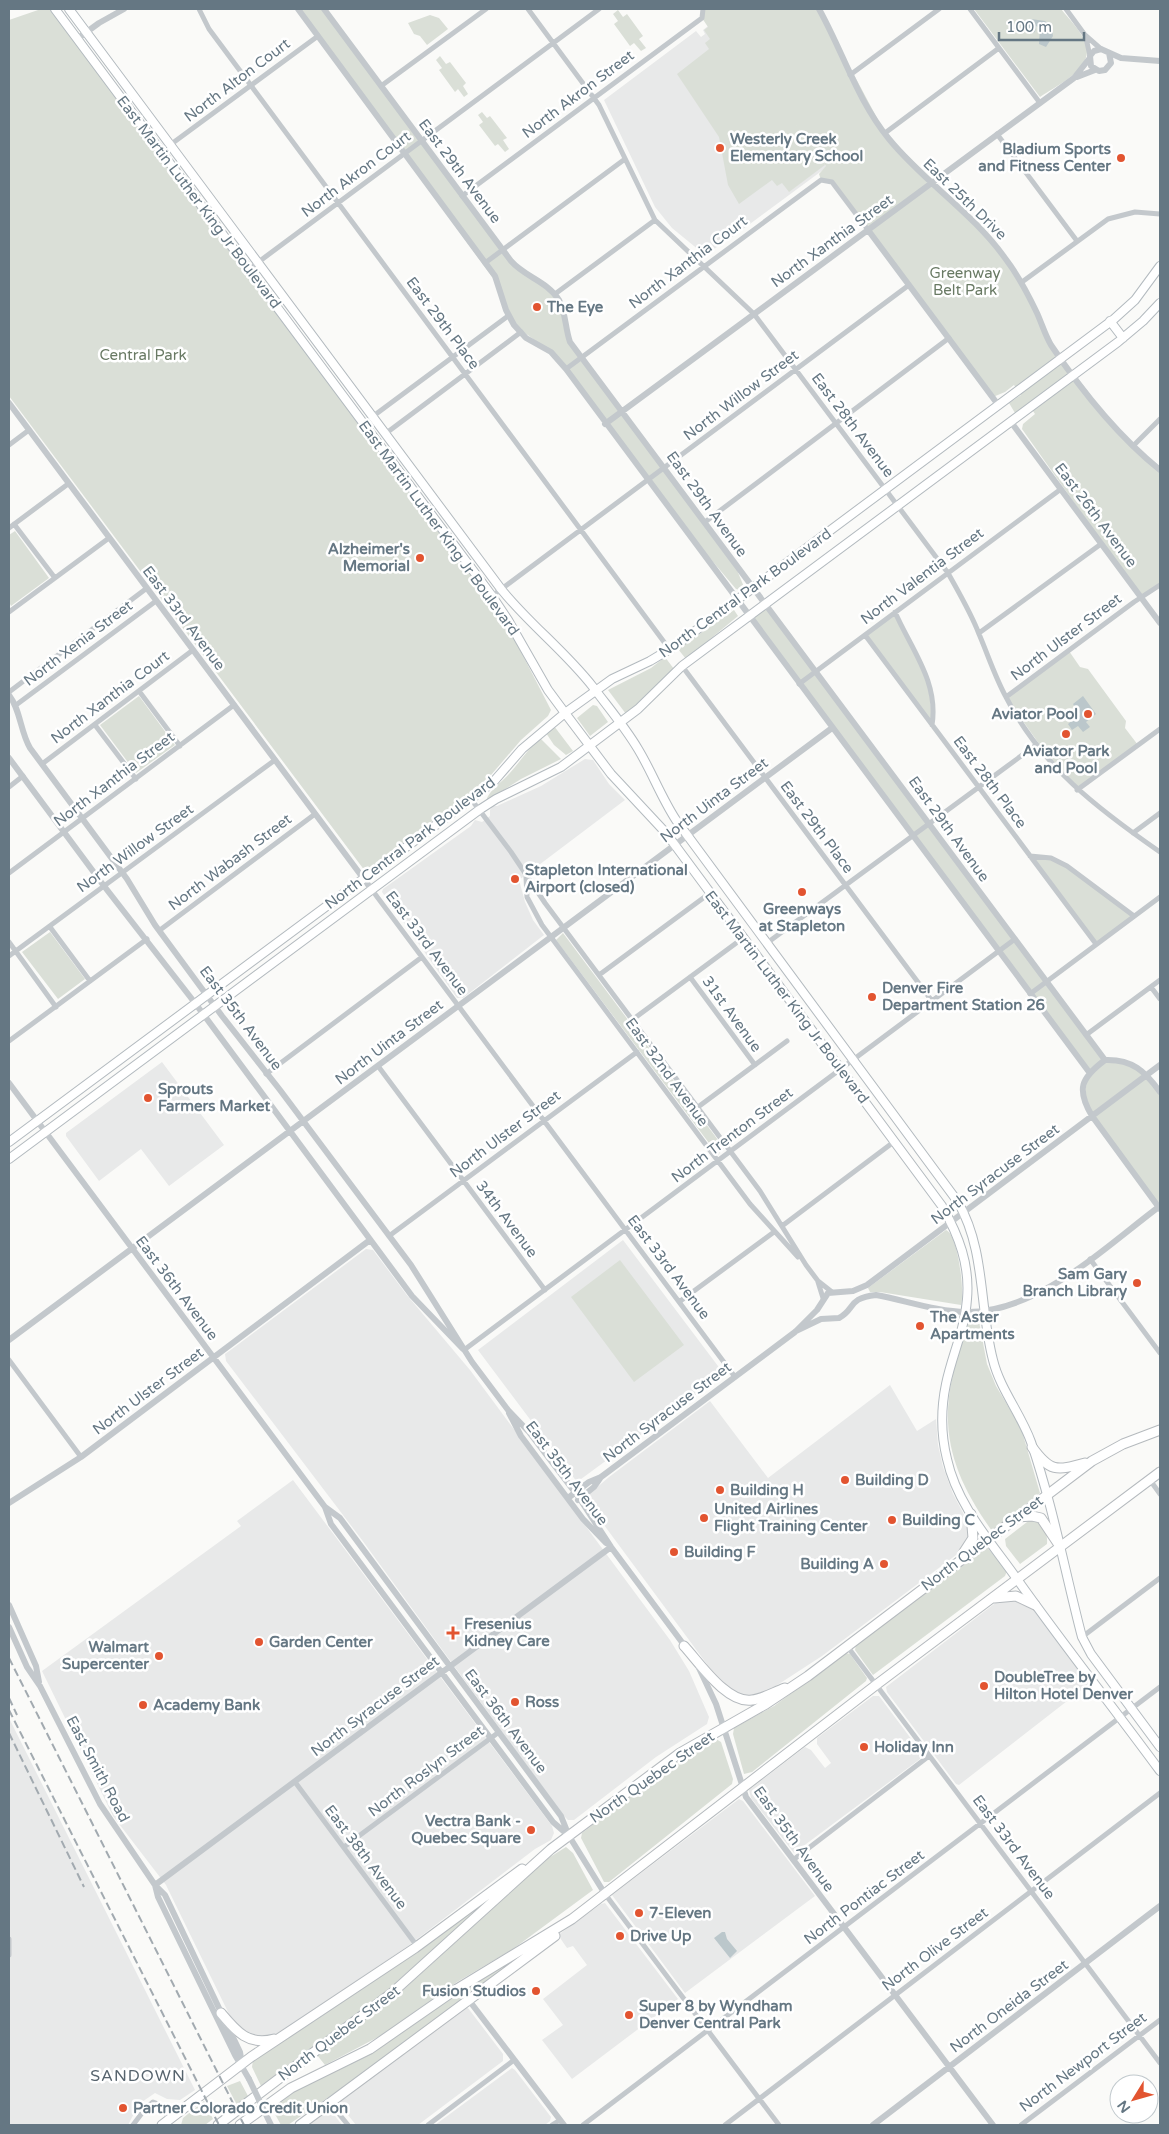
<svg xmlns="http://www.w3.org/2000/svg" width="1169" height="2134" viewBox="0 0 1169 2134" font-family="'Varela Round',sans-serif">
<style>
.built{fill:#e8e9e9}
.green{fill:#dadfd7}
.water{fill:#bbc7cb}
.lines{fill:none;stroke-linecap:round;stroke-linejoin:round}
.secondary-casing{stroke:#b3babf;stroke-width:10}
.primary-casing{stroke:#b5babe;stroke-width:11}
.minor{stroke:#c3c8cc;stroke-width:5}
.tertiary{stroke:#c3c8cc;stroke-width:6}
.secondary{stroke:#fff;stroke-width:8}
.primary{stroke:#fff;stroke-width:9}
.rail{stroke:#a2aab0;stroke-width:2;stroke-dasharray:8 4;stroke-linecap:butt}
.tertiary-bridge{stroke:#c3c8cc;stroke-width:6}
.poi-dot{fill:#e25430;stroke:#fff;stroke-width:2}
.labels{text-anchor:middle;dominant-baseline:central;stroke-width:5;stroke-linejoin:round;paint-order:stroke}
.street-label{font-size:15px;fill:#657783;stroke:#fff}
.poi-label{font-size:15px;font-weight:bold;fill:#657783;stroke:#fff;text-anchor:start}
.park-label{font-size:15px;fill:#697a64;stroke:#fff}
.neighbourhood-label{font-size:16px;letter-spacing:1px;fill:#57646e;stroke:#fff}
</style>
<rect width="100%" height="100%" fill="#fafaf8"/>
<path class="built" d="M717,19L827,167L735,235L705,255L672,228L655,207L604,100L696,31L701,37L705,34L703,30Z
M585,759L593,760L609,784L625,800L519,880L525,902L533,920L544,935L463,998H457L382,892L383,889L471,826L475,820L482,822L490,816V810L493,806H497L541,786Z
M162,1062L224,1145L169,1186L141,1149L99,1181L66,1136V1133Z
M623,1240L724,1374L577,1482L478,1350Z
M366,1249L373,1250L406,1294L470,1370L670,1640L689,1671L709,1717L707,1724L656,1757L574,1820H568L563,1815L362,1540L226,1361L225,1354L232,1349Z
M890,1385L917,1431L936,1419L938,1445L943,1467L953,1494L969,1524L971,1534L964,1549L822,1656L762,1695L754,1698L726,1690L587,1502L586,1497L609,1477L710,1401L768,1478Z
M293,1480L552,1826L554,1833L551,1840L535,1849L408,1946L332,1998L277,2035L253,2038L236,2026L228,2012L166,1885L113,1816L42,1671L241,1526L237,1521Z
M1006,1597L1028,1602L1089,1684L959,1785L956,1784L887,1692L886,1687L998,1601Z
M873,1696H879L921,1752L920,1759L794,1853L751,1798L749,1790L805,1747L811,1750L825,1768L831,1763L817,1744V1738Z
M9,1718L195,2090L180,2100L167,2099L155,2093L139,2104L128,2125H9Z
M739,1799L743,1801L815,1896L685,1993L612,1895Z
M605,1903L678,1999L572,2079L542,2040L563,2025L543,1999L587,1965L573,1946L567,1948L558,1935L601,1904Z
M464,2007L468,2008L503,2054V2061L418,2125H356L340,2105L341,2100Z
M512,2068L515,2070L551,2117L550,2121L545,2125H435Z
M327,2110L332,2112L342,2125H307Z"/>
<path class="green" d="M41,9H50L504,619L551,710L548,716L521,740L485,782L365,871L9,396V20Z
M298,9H324L511,261L555,294L571,342L737,570L744,587L740,590L736,589L698,544L551,352L514,325L500,288Z
M703,9H819L885,133L964,211L1013,268L1048,339L1108,418L1160,470V586L1141,597L1022,429L1023,424L1035,414L1029,405L1015,413L1009,403L1021,395L1014,385L1005,392L993,397L832,182L821,180L819,174L826,166L794,122L825,165L789,192L782,183L777,186L772,180L739,204L728,185L719,137L677,74L709,49L705,43L710,39L704,30L708,27L702,18Z
M974,9H1061C1069,19 1082,32 1086,44C1094,69 1056,86 1040,97Z
M618,10L623,17L627,14L643,36L639,39L646,48L641,51L634,43L630,46L614,24L618,21L613,14Z
M430,15L439,18L448,29L427,45L420,36L414,34L408,23Z
M440,56L446,64L450,62L466,83L463,86L468,94L464,97L458,89L455,92L439,70L442,68L436,60Z
M482,112L487,118L490,116L507,138L503,140L509,149L505,152L498,144L495,146L479,125L483,122L478,115Z
M15,531L49,578L11,606L9,602V535Z
M766,604L1105,1059L1136,1065L1160,1092V1209L1084,1102L1088,1072L750,615Z
M734,610L738,616L686,659L678,649Z
M895,612L929,684L932,725L865,635Z
M1069,651L1080,667L1088,669L1126,721L1125,728L1138,745L1077,790L1059,772L1006,697Z
M665,657L674,669L626,714L608,690L651,668Z
M139,696L175,745L136,773L100,725Z
M593,705L597,706L608,722L590,736L577,718Z
M554,726L573,751L566,755L554,745L546,733Z
M540,738L561,759L521,779L486,801C489,790 501,783 509,774C520,762 527,750 540,738Z
M1030,856L1057,860L1134,916L1096,944Z
M50,932L85,979L58,999L22,952Z
M563,933L724,1148L718,1155L556,940Z
M946,1230C958,1234 965,1293 961,1305L880,1292H870L868,1288Z
M620,1260L684,1345L634,1382L571,1297Z
M969,1316H978L987,1364L996,1386L1021,1428L1040,1493L992,1531C958,1483 939,1439 952,1379C956,1358 965,1337 969,1316Z
M1031,1519C1043,1522 1048,1532 1047,1544L1020,1564L1006,1546L1005,1539Z
M986,1546L1007,1571L1005,1576L873,1675L855,1650L856,1645Z
M846,1653L850,1654L867,1678L866,1681L752,1772L744,1774L733,1734L734,1728L774,1706Z
M716,1739L721,1742L733,1779L732,1784L609,1882H604L581,1838L582,1833L667,1768L711,1740Z
M566,1847L573,1853L593,1890L513,1949L457,1982L382,2035L325,2065L317,2055L402,1991L547,1859Z
M497,1892L383,1994L261,2086L252,2067L253,2060L316,2020Z
M512,1962L368,2070L288,2125H281L271,2107L298,2089L371,2054L468,1987Z
M240,2081L248,2096L237,2105L227,2086Z
M204,2101L213,2119L205,2125H181L183,2118Z"/>
<path class="water" d="M1031,19L1045,21L1051,26L1053,36L1046,47L1039,44L1040,28L1036,26L1035,32L1030,34L1025,30L1026,27L1031,30L1026,23Z
M1083,696L1096,714L1086,722L1090,727L1083,732L1078,726L1072,730L1068,724L1080,714L1073,704Z
M722,1932H725L727,1939L737,1951L730,1958L714,1938Z"/>
<g class="lines">
<g class="secondary-casing">
<path id="secondary" d="M55,9L492,596L508,620L548,690L565,713L611,774L666,833L942,1206C959,1236 970,1265 967,1299C965,1329 952,1355 946,1384C941,1408 941,1435 947,1459C957,1505 991,1542 1017,1579C1063,1644 1113,1707 1160,1771
M69,9L501,589C529,624 565,651 593,687C608,707 625,727 638,749C652,772 661,797 676,820L958,1202C986,1251 979,1307 993,1360C1000,1389 1021,1414 1031,1442C1053,1506 1065,1572 1082,1637L1091,1654L1160,1747
M1110,321L1123,338
M9,1142L479,793L495,780L522,749L565,713L612,679L650,661L675,646L1114,319L1135,300L1160,266
M9,1159L479,810L496,799L561,767L638,709L682,666L1118,342L1143,321L1160,303"/>
</g>
<g class="primary-casing">
<path id="primary" d="M1032,1447C1050,1472 1056,1471 1085,1463
M1017,1517L1032,1516L1041,1518L1059,1545
M962,1555L973,1538L971,1514
M994,1598L1016,1596L1035,1605
M684,1646C699,1662 727,1704 752,1700C762,1699 774,1692 785,1688
M221,2013C236,2031 248,2046 274,2039
M162,2125L251,2057L415,1948L522,1869
M218,2125L392,1993L551,1849L680,1753L766,1704L808,1676L1092,1461L1123,1444L1160,1430
M240,2125L291,2088L370,2049L452,1992L572,1919L876,1685L1160,1472
M300,2125L555,1936"/>
</g>
<path class="minor" d="M199,9L209,29L670,650
M528,9L599,105L655,220L754,314L948,573C959,593 971,613 979,634C988,655 995,677 1006,697C1041,766 1098,809 1160,852
M970,9L1040,103
M1066,9L1085,35L1101,49
M1086,38L1090,56
M850,75L939,9
M381,86L486,9
M885,133L999,48
M997,134L1077,241
M170,145L318,36
M462,196L702,18L703,9
M485,263L625,159
M249,269L599,9
M1022,282L1108,219L1135,212L1160,214
M555,294L655,220
M566,369L821,180L832,182L868,230
M372,417L508,316
M385,434L521,332
M9,445L29,430
M1133,446L1160,419
M705,522L949,338
M14,524L55,578
M9,528L68,484
M492,596L909,285
M9,612L109,538
M895,612C911,649 939,682 932,725
M979,633L1101,544
M865,635L1096,944
M682,666L932,1001
M799,684L1061,489
M139,691L180,746
M9,692L147,588
M1006,697L1134,602L1160,585
M16,705L156,601
M95,725L136,779
M42,764L193,650
M9,787L23,776
M1077,790L1160,729
M471,799L511,852L545,903L760,1191L806,1265L818,1281L832,1292
M1133,833L1160,813
M1030,856L1051,858L1067,866L1134,916
M9,873L234,705
M526,877L527,897L542,925L750,1204L798,1257
M372,890L735,1377
M50,927L90,981
M160,930L315,814
M9,942L56,1007
M767,943L1036,745
M9,956L275,760
M599,975L710,893
M690,977L755,1065
M1151,987L1160,999
M1030,994L1160,897
M632,1020L743,938
M1086,1035L1160,980
M9,1041L147,939
M378,1066L545,1290
M266,1074L422,957
M698,1107L787,1041
M782,1226L895,1141
M389,1236L637,1052
M1090,1259L1160,1353
M818,1282L823,1298
M679,1302L774,1232
M464,1350L1015,939
M9,1360L81,1457
M1150,1480L1160,1494
M1082,1637L1160,1578
M847,1646L1160,2063
M295,1782L417,1946
M344,1847L499,1732
M793,1860L929,1756
M605,1894L779,2125
M9,1939V1955
M330,2103L348,2125
M133,2125L145,2109L153,2102L161,2105L169,2119
M428,2125L514,2060
M552,2125L560,2120
M583,2125L1160,1687
M725,2125L1160,1793
M1021,2125L1160,2020"/>
<path class="tertiary" d="M298,9L495,276L506,310L514,325L526,338L551,352L566,369L1089,1072
M324,9L511,261C525,277 547,281 559,300C566,313 565,328 570,342L1105,1060
M819,9C843,52 857,100 889,139C924,182 972,212 1005,258C1018,275 1028,294 1037,313C1042,324 1045,335 1051,345C1081,390 1118,436 1160,470
M77,39L99,23L124,9
M1109,53L1111,63L1105,70L1099,71L1091,66L1090,56L1094,51L1101,49L1121,58L1160,61
M1077,77L1095,70
M868,230L999,406
M9,403L372,890
M1011,422L1160,623
M605,424L1074,78L1089,59
M9,695C21,711 20,731 30,748L127,879L155,925L222,1016L280,1090L411,1265L472,1362L508,1410L529,1432L580,1499L611,1547L687,1649
M9,758L104,886L195,1003L412,1296L463,1349
M1105,1060C1081,1078 1076,1089 1092,1116L1160,1209
M1105,1060C1132,1059 1145,1071 1160,1092
M9,1083L325,1507L331,1524L553,1822L569,1836
M796,1331L821,1319L839,1318C856,1309 847,1298 876,1295C904,1300 938,1312 966,1312C1038,1313 1105,1247 1160,1206
M9,1340L832,728
M509,1413L521,1436L583,1519L606,1543
M568,1498L589,1482L601,1477L795,1332L817,1310L828,1293L853,1291L867,1285L1160,1065
M578,1500L594,1487L601,1477
M9,1503L81,1457L370,1240
M325,1507L340,1518L561,1816L569,1836L605,1894
M9,1605L36,1666L39,1682
M9,1627L27,1667L40,1686L100,1804L155,1885L165,1895L240,2052L242,2064
M699,1668L716,1704L746,1797L993,2125
M155,1885L611,1547
M155,1885L158,1897L235,2055L249,2079
M468,1999L564,2125
M873,2125L1160,1906"/>
<use href="#secondary" class="secondary"/>
<use href="#primary" class="primary"/>
<path class="rail" d="M9,1658L244,2125
M9,1698L17,1715
M9,1710L219,2125
M9,1733L84,1887"/>
<path class="tertiary-bridge" d="M249,2079L271,2125"/>
</g>
<g class="poi-dot">
<circle cx="720" cy="148" r="5"/>
<circle cx="1121" cy="158" r="5"/>
<circle cx="537" cy="307" r="5"/>
<circle cx="420" cy="558" r="5"/>
<circle cx="1088" cy="714" r="5"/>
<circle cx="1066" cy="734" r="5"/>
<circle cx="515" cy="879" r="5"/>
<circle cx="802" cy="892" r="5"/>
<circle cx="872" cy="997" r="5"/>
<circle cx="148" cy="1098" r="5"/>
<circle cx="1137" cy="1283" r="5"/>
<circle cx="920" cy="1326" r="5"/>
<circle cx="845" cy="1480" r="5"/>
<circle cx="720" cy="1490" r="5"/>
<circle cx="704" cy="1518" r="5"/>
<circle cx="892" cy="1520" r="5"/>
<circle cx="674" cy="1552" r="5"/>
<circle cx="884" cy="1564" r="5"/>
<path d="M450.5 1625.5h5v5h5v5h-5v5h-5v-5h-5v-5h5z"/>
<circle cx="259" cy="1642" r="5"/>
<circle cx="159" cy="1656" r="5"/>
<circle cx="984" cy="1686" r="5"/>
<circle cx="515" cy="1702" r="5"/>
<circle cx="143" cy="1705" r="5"/>
<circle cx="864" cy="1747" r="5"/>
<circle cx="531" cy="1830" r="5"/>
<circle cx="639" cy="1913" r="5"/>
<circle cx="620" cy="1936" r="5"/>
<circle cx="536" cy="1991" r="5"/>
<circle cx="629" cy="2015" r="5"/>
<circle cx="123" cy="2108" r="5"/>
</g>
<g class="labels">
<g class="street-label">
<text transform="translate(237 80) rotate(-37)">North Alton Court</text>
<text transform="translate(578 94) rotate(-37)">North Akron Street</text>
<text transform="translate(460 171) rotate(53)">East 29th Avenue</text>
<text transform="translate(356 174) rotate(-37)">North Akron Court</text>
<text transform="translate(965 199) rotate(44)">East 25th Drive</text>
<text transform="translate(199 202) rotate(53)">East Martin Luther King Jr Boulevard</text>
<text transform="translate(832 241) rotate(-36)">North Xanthia Street</text>
<text transform="translate(688 262) rotate(-37)">North Xanthia Court</text>
<text transform="translate(443 323) rotate(53)">East 29th Place</text>
<text transform="translate(741 395) rotate(-37)">North Willow Street</text>
<text transform="translate(853 425) rotate(53)">East 28th Avenue</text>
<text transform="translate(707 504) rotate(54)">East 29th Avenue</text>
<text transform="translate(1096 515) rotate(53)">East 26th Avenue</text>
<text transform="translate(439 528) rotate(54)">East Martin Luther King Jr Boulevard</text>
<text transform="translate(922 576) rotate(-37)">North Valentia Street</text>
<text transform="translate(745 593) rotate(-36)">North Central Park Boulevard</text>
<text transform="translate(184 618) rotate(53)">East 33rd Avenue</text>
<text transform="translate(1066 637) rotate(-37)">North Ulster Street</text>
<text transform="translate(78 643) rotate(-37)">North Xenia Street</text>
<text transform="translate(110 697) rotate(-37)">North Xanthia Court</text>
<text transform="translate(114 779) rotate(-37)">North Xanthia Street</text>
<text transform="translate(990 782) rotate(53)">East 28th Place</text>
<text transform="translate(714 800) rotate(-37)">North Uinta Street</text>
<text transform="translate(817 827) rotate(53)">East 29th Place</text>
<text transform="translate(949 829) rotate(54)">East 29th Avenue</text>
<text transform="translate(410 843) rotate(-37)">North Central Park Boulevard</text>
<text transform="translate(135 848) rotate(-36)">North Willow Street</text>
<text transform="translate(230 862) rotate(-37)">North Wabash Street</text>
<text transform="translate(427 943) rotate(53)">East 33rd Avenue</text>
<text transform="translate(787 997) rotate(53)">East Martin Luther King Jr Boulevard</text>
<text transform="translate(732 1014) rotate(54)">31st Avenue</text>
<text transform="translate(241 1018) rotate(53)">East 35th Avenue</text>
<text transform="translate(389 1042) rotate(-37)">North Uinta Street</text>
<text transform="translate(667 1072) rotate(54)">East 32nd Avenue</text>
<text transform="translate(505 1134) rotate(-37)">North Ulster Street</text>
<text transform="translate(732 1135) rotate(-37)">North Trenton Street</text>
<text transform="translate(995 1174) rotate(-37)">North Syracuse Street</text>
<text transform="translate(507 1219) rotate(53)">34th Avenue</text>
<text transform="translate(669 1267) rotate(53)">East 33rd Avenue</text>
<text transform="translate(177 1288) rotate(53)">East 36th Avenue</text>
<text transform="translate(148 1391) rotate(-37)">North Ulster Street</text>
<text transform="translate(667 1412) rotate(-37)">North Syracuse Street</text>
<text transform="translate(567 1473) rotate(53)">East 35th Avenue</text>
<text transform="translate(982 1543) rotate(-37)">North Quebec Street</text>
<text transform="translate(375 1706) rotate(-37)">North Syracuse Street</text>
<text transform="translate(506 1721) rotate(53)">East 36th Avenue</text>
<text transform="translate(98 1769) rotate(62)">East Smith Road</text>
<text transform="translate(426 1771) rotate(-37)">North Roslyn Street</text>
<text transform="translate(652 1777) rotate(-35)">North Quebec Street</text>
<text transform="translate(794 1839) rotate(54)">East 35th Avenue</text>
<text transform="translate(1014 1847) rotate(53)">East 33rd Avenue</text>
<text transform="translate(366 1857) rotate(53)">East 38th Avenue</text>
<text transform="translate(864 1897) rotate(-37)">North Pontiac Street</text>
<text transform="translate(935 1949) rotate(-37)">North Olive Street</text>
<text transform="translate(1009 2006) rotate(-37)">North Oneida Street</text>
<text transform="translate(339 2033) rotate(-37)">North Quebec Street</text>
<text transform="translate(1083 2062) rotate(-37)">North Newport Street</text>
</g>
<g class="poi-label">
<text x="730" y="139">Westerly Creek<tspan x="730" dy="17">Elementary School</tspan></text>
<text x="1111" y="149" text-anchor="end">Bladium Sports<tspan x="1111" dy="17">and Fitness Center</tspan></text>
<text x="547" y="307">The Eye</text>
<text x="410" y="549" text-anchor="end">Alzheimer's<tspan x="410" dy="17">Memorial</tspan></text>
<text x="1078" y="714" text-anchor="end">Aviator Pool</text>
<text x="1066" y="751" text-anchor="middle">Aviator Park<tspan x="1066" dy="17">and Pool</tspan></text>
<text x="525" y="870">Stapleton International<tspan x="525" dy="17">Airport (closed)</tspan></text>
<text x="802" y="909" text-anchor="middle">Greenways<tspan x="802" dy="17">at Stapleton</tspan></text>
<text x="882" y="988">Denver Fire<tspan x="882" dy="17">Department Station 26</tspan></text>
<text x="158" y="1089">Sprouts<tspan x="158" dy="17">Farmers Market</tspan></text>
<text x="1127" y="1274" text-anchor="end">Sam Gary<tspan x="1127" dy="17">Branch Library</tspan></text>
<text x="930" y="1317">The Aster<tspan x="930" dy="17">Apartments</tspan></text>
<text x="855" y="1480">Building D</text>
<text x="730" y="1490">Building H</text>
<text x="714" y="1509">United Airlines<tspan x="714" dy="17">Flight Training Center</tspan></text>
<text x="902" y="1520">Building C</text>
<text x="684" y="1552">Building F</text>
<text x="874" y="1564" text-anchor="end">Building A</text>
<text x="464" y="1624">Fresenius<tspan x="464" dy="17">Kidney Care</tspan></text>
<text x="269" y="1642">Garden Center</text>
<text x="149" y="1647" text-anchor="end">Walmart<tspan x="149" dy="17">Supercenter</tspan></text>
<text x="994" y="1677">DoubleTree by<tspan x="994" dy="17">Hilton Hotel Denver</tspan></text>
<text x="525" y="1702">Ross</text>
<text x="153" y="1705">Academy Bank</text>
<text x="874" y="1747">Holiday Inn</text>
<text x="521" y="1821" text-anchor="end">Vectra Bank -<tspan x="521" dy="17">Quebec Square</tspan></text>
<text x="649" y="1913">7-Eleven</text>
<text x="630" y="1936">Drive Up</text>
<text x="526" y="1991" text-anchor="end">Fusion Studios</text>
<text x="639" y="2006">Super 8 by Wyndham<tspan x="639" dy="17">Denver Central Park</tspan></text>
<text x="133" y="2108">Partner Colorado Credit Union</text>
</g>
<g class="park-label">
<text x="965" y="273">Greenway<tspan x="965" dy="17">Belt Park</tspan></text>
<text x="143" y="355">Central Park</text>
</g>
<g class="neighbourhood-label">
<text x="138" y="2076">SANDOWN</text>
</g>
</g>
<rect width="1169" height="2134" fill="none" stroke="#657783" stroke-width="20"/>
<g transform="translate(1134 2099) rotate(233)"><circle r="24" fill="#ffffff" stroke="#c1c9cd"/>
<path d="M0-4L9 19L0 12L-9 19Z" fill="#e25430"/>
<text y="-8" font-size="14" font-weight="bold" text-anchor="middle" fill="#657783">N</text>
</g>
<path d="M999 32v8h85v-8" fill="none" stroke="#657783" stroke-width="2.5"/>
<text x="1006" y="32" font-size="15" fill="#657783" stroke="#ffffff" stroke-width="4" paint-order="stroke">100 m</text>
</svg>
